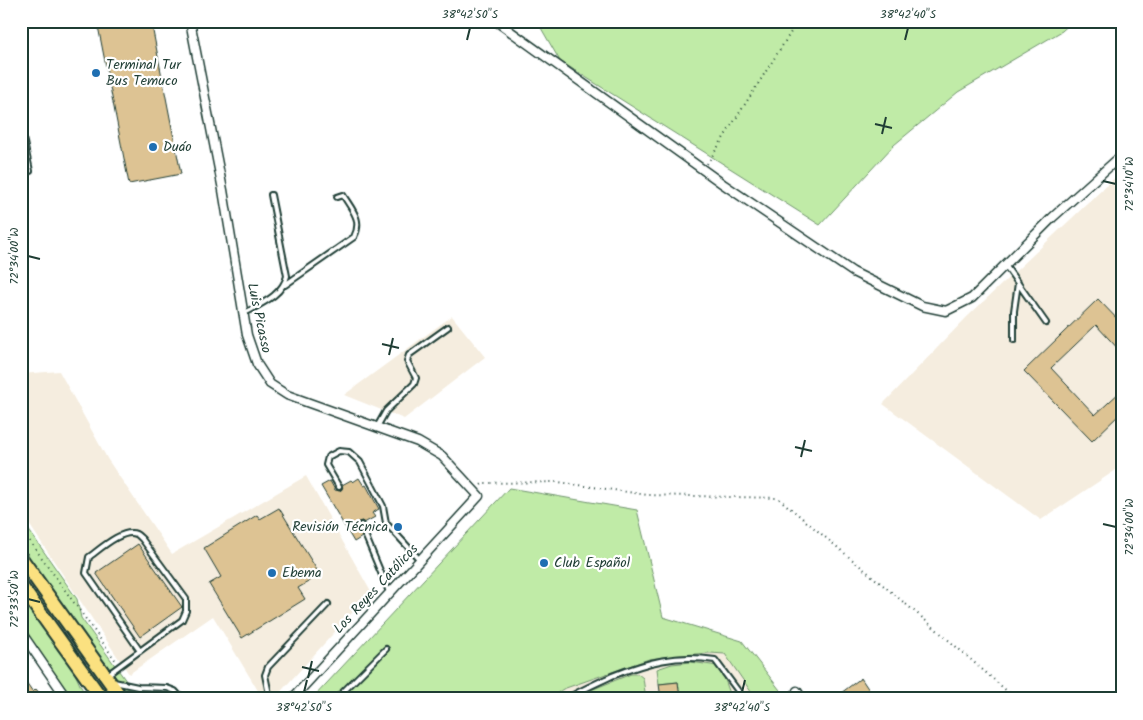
<svg xmlns="http://www.w3.org/2000/svg" width="1143" height="720" viewBox="0 0 1143 720" font-family="Kalam,sans-serif">
<style>
.built{fill:#f5eddf}
.green{fill:#c0eba7;stroke:#70946e}
.building{fill:#ddc393;stroke:#1f3d34}
.lines{fill:none;stroke-linecap:round;stroke-linejoin:round}
.service-casing{stroke:#1f3d34;stroke-width:8}
.minor-casing{stroke:#1f3d34;stroke-width:11}
.primary-casing{stroke:#1f3d34;stroke-width:16}
.path{stroke:#1f3d34;stroke-width:2;stroke-dasharray:1 4;stroke-linecap:butt}
.service{stroke:#fff;stroke-width:4}
.minor{stroke:#fff;stroke-width:8}
.primary{stroke:#fbe180;stroke-width:12}
.ticks{fill:none;stroke:#1f3d34;stroke-width:2}
.poi-dot{fill:#1f6fb2;stroke:#fff;stroke-width:2}
.labels{text-anchor:middle;dominant-baseline:central;stroke-width:4.5;stroke-linejoin:round;paint-order:stroke}
.poi-label{font-size:14px;fill:#1f3d34;stroke:#fff;text-anchor:start}
.street-label{font-size:14px;fill:#1f3d34;stroke:#fff}
.neatline{fill:none;stroke:#1f3d34;stroke-width:2}
.ticks-label{font-size:12px;text-anchor:middle;fill:#1f3d34}
</style>
<rect width="100%" height="100%" fill="#fff"/>
<filter id="ink" filterUnits="userSpaceOnUse"><feTurbulence type="fractalNoise" baseFrequency=".02" numOctaves="2"/><feDisplacementMap in="SourceGraphic" scale="10" xChannelSelector="R" yChannelSelector="G"/><feConvolveMatrix kernelMatrix="1 2 1 2 8 2 1 2 1" color-interpolation-filters="sRGB"/></filter>
<g filter="url(#ink)">
<path class="built" d="M1122,171V466L1041,520L883,404L967,317Z
M452,316L485,357L404,419L344,395Z
M59,371L108,460L172,554L306,476L371,592L274,699H263L213,616L129,674L21,512V374Z
M742,641L783,694L777,699H550L625,644Z"/>
<path class="green" d="M537,21H1073L1062,31L958,92L894,145L820,225L560,61Z
M509,488L637,510L663,617L742,641L783,694L777,699H756L725,654L710,653L680,655L649,659L563,689L549,699H312Z
M21,519L77,599L81,618L139,699H131L105,662L97,655L21,549Z
M21,597L72,667L81,687L89,699H72L21,626Z
M691,662L718,666L724,677L732,699H680L678,682L659,684L657,669L672,664Z
M631,674H638L643,678L646,699H575L591,690Z"/>
<path class="building" d="M121,21H151L181,174L129,184L98,26Z
M1098,299L1122,324V353L1096,325L1051,368L1095,415L1122,390V412L1092,441L1024,371Z
M359,478L364,486L366,485L379,509L372,513L375,517L364,523L362,521L358,522V527L362,537L354,542L321,486L330,481L335,490L340,491L342,488V485L351,480L353,482Z
M279,508L320,575L298,588L305,599L242,638L209,584L221,577L204,548L257,515L260,519Z
M138,544L182,607L140,637L96,573Z
M21,675L33,692L36,689L41,695L37,699H21Z
M861,678L875,699H833Z
M678,682L680,699H661L659,684Z"/>
<g class="lines">
<g class="service-casing">
<path id="service" d="M21,128L30,171
M1005,265L1046,323
M285,285L354,237C363,220 352,210 343,195L337,197
M243,314C260,304 282,296 287,276L271,195
M1014,340V311L1018,283
M377,427L386,411L414,384L416,378L407,361L409,355L448,327
M339,487L326,465L328,457L339,451L349,452L360,462L383,506L386,523L420,560
M21,497V511
M361,525L389,592
M107,675L182,620L186,611V599L142,539C140,537 138,535 136,534C123,528 99,550 89,557L86,573L140,651
M114,682L138,687L167,688L175,691L182,699
M270,699L265,675L268,667L328,604
M336,699L386,649
M566,699C581,690 597,683 612,676C648,662 676,654 715,660L744,699"/>
</g>
<g class="minor-casing">
<path id="minor" d="M190,21L223,190L247,335L257,364L270,384L287,395L418,442L442,456L479,496L292,699
M496,21L723,184L853,272L922,306L946,311L972,298L1052,218L1122,155
M21,632L67,699
M797,691L802,699"/>
</g>
<g class="primary-casing">
<path id="primary" d="M21,558L122,699
M21,586L102,699"/>
</g>
<path class="path" d="M707,164L798,21
M481,485L484,483L558,482L648,495L778,498L937,630L1016,699
M21,529L116,661
M139,694L143,699"/>
<use href="#service" class="service"/>
<use href="#minor" class="minor"/>
<use href="#primary" class="primary"/>
</g>
</g>
<path class="ticks" d="M467,40L470,28M905,40L908,28M875,124L892,128M882,134L886,117M1103,181L1116,184M28,256L40,259M382,344L399,348M389,355L393,338M795,447L812,451M801,457L805,440M1103,524L1116,527M28,599L40,602M302,667L319,671M308,678L312,661M304,692L307,680M742,692L745,680"/>
<g class="poi-dot">
<circle cx="96" cy="73" r="5"/>
<circle cx="153" cy="147" r="5"/>
<circle cx="398" cy="527" r="5"/>
<circle cx="544" cy="563" r="5"/>
<circle cx="272" cy="573" r="5"/>
</g>
<g class="labels">
<g class="poi-label">
<text x="106" y="65">Terminal Tur<tspan x="106" dy="16">Bus Temuco</tspan></text>
<text x="163" y="147">Duáo</text>
<text x="388" y="527" text-anchor="end">Revisión Técnica</text>
<text x="554" y="563">Club Español</text>
<text x="282" y="573">Ebema</text>
</g>
<g class="street-label">
<text transform="translate(259 318) rotate(78)">Luis Picasso</text>
<text transform="translate(376 589) rotate(-47)">Los Reyes Católicos</text>
</g>
</g>
<rect width="1143" height="720" fill="none" stroke="#fff" stroke-width="55"/>
<rect x="28" y="28" width="1088" height="664" class="neatline"/>
<g class="ticks-label">
<text x="470" y="18">38°42'50"S</text>
<text x="908" y="18">38°42'40"S</text>
<text transform="translate(1129 184) rotate(-90)" y="4">72°34'10"W</text>
<text transform="translate(14 256) rotate(-90)" y="4">72°34'00"W</text>
<text transform="translate(1129 527) rotate(-90)" y="4">72°34'00"W</text>
<text transform="translate(14 599) rotate(-90)" y="4">72°33'50"W</text>
<text x="304" y="711">38°42'50"S</text>
<text x="742" y="711">38°42'40"S</text>
</g>
</svg>
